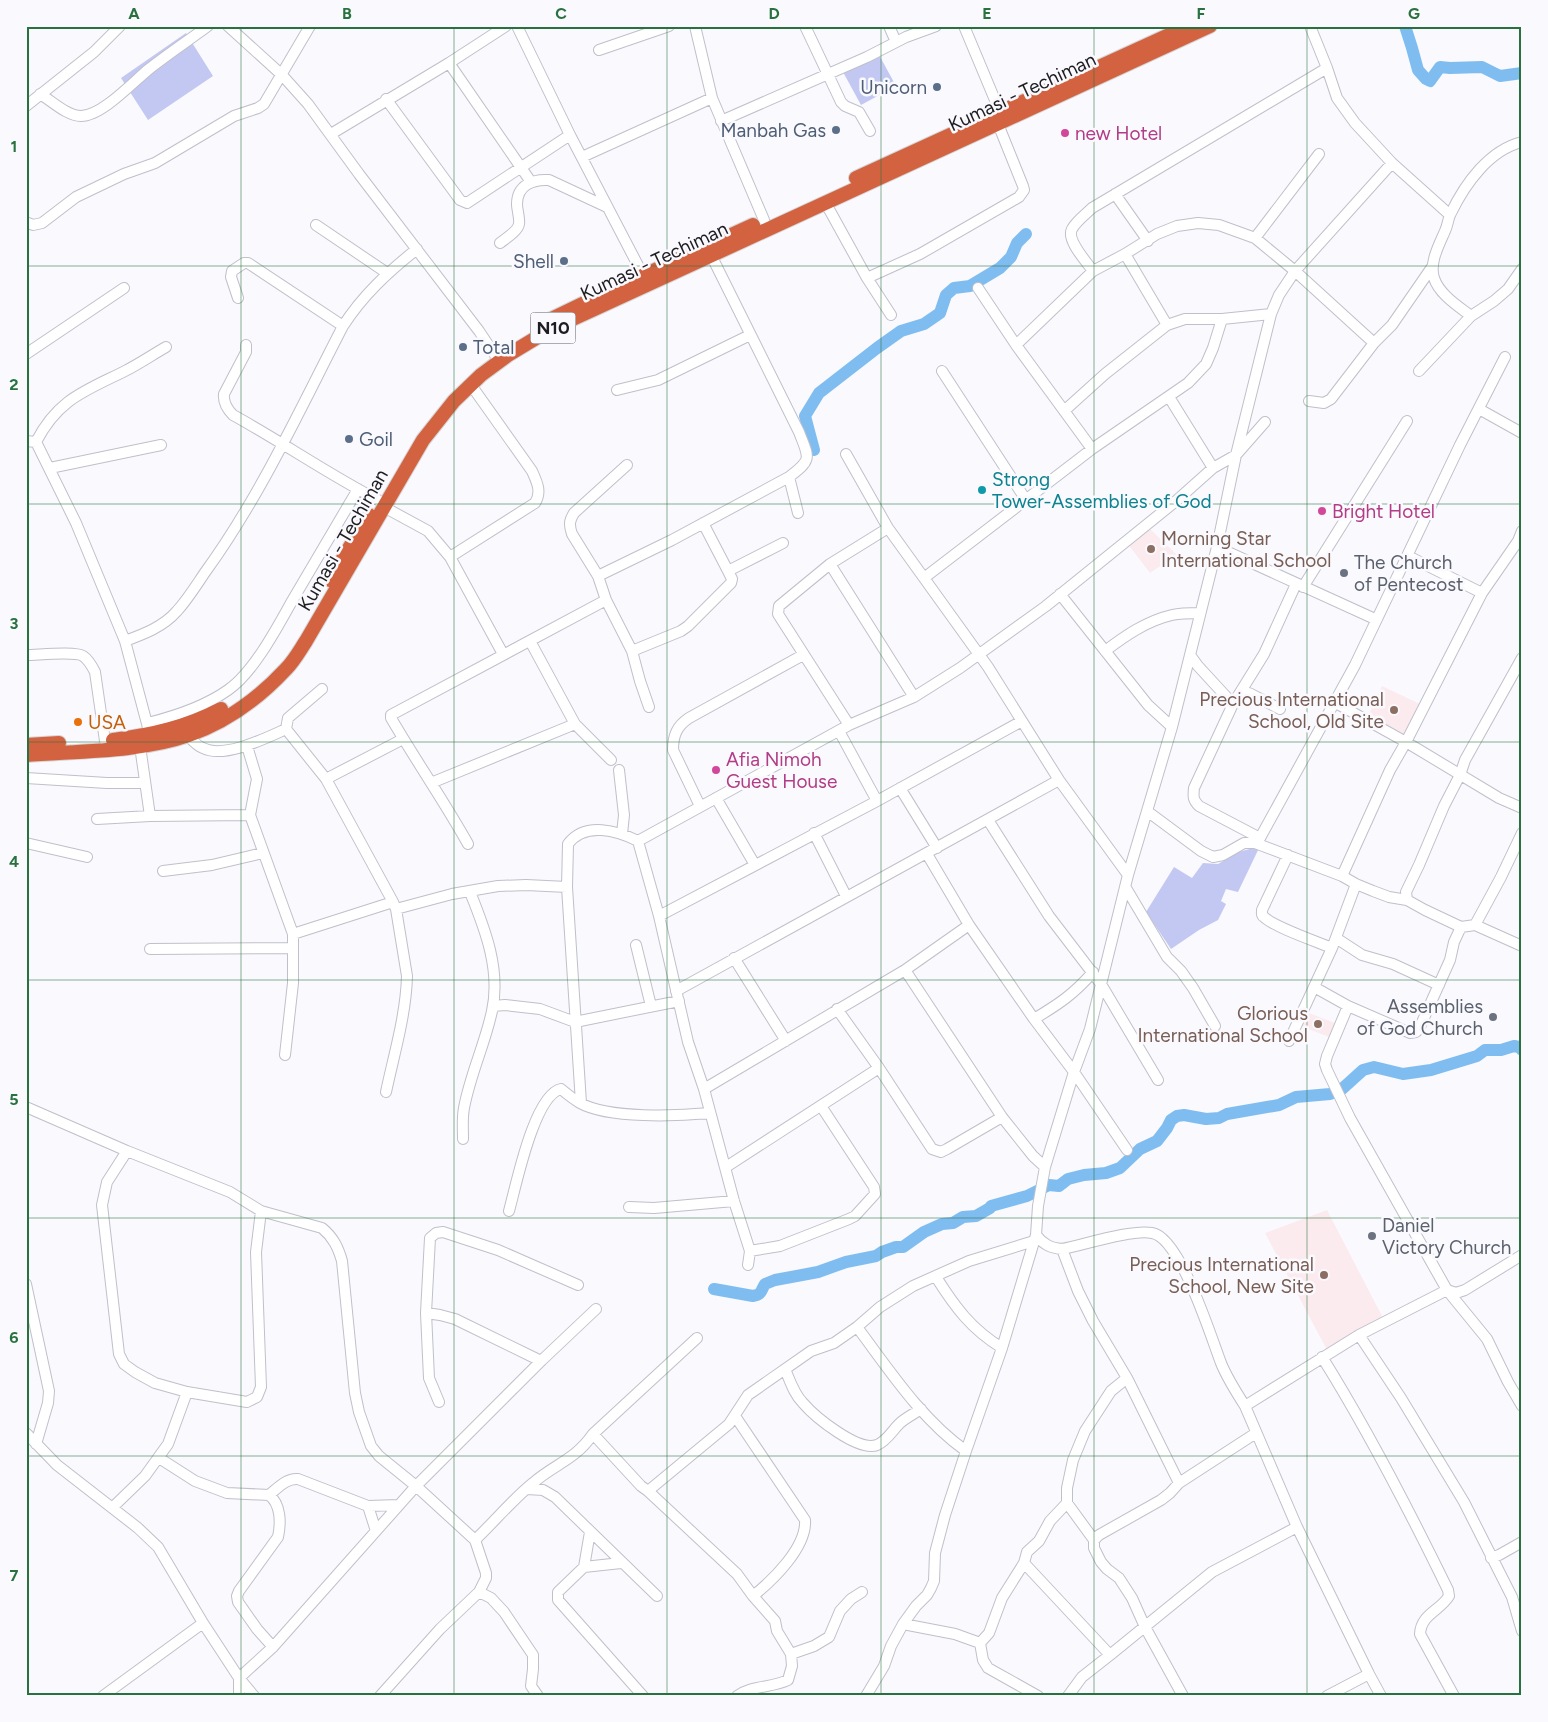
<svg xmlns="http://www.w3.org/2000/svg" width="1548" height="1722" viewBox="0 0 1548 1722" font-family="Figtree,sans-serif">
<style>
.education{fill:#fcebee}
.green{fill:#c3c8f3}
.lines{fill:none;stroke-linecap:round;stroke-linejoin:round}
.river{stroke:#7fbdf1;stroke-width:12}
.minor-casing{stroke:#bfc0ca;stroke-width:12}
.highway-casing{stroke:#d6d6d7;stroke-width:16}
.minor{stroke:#fff;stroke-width:10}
.highway{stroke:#d36340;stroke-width:14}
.grid{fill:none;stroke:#29723f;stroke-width:1;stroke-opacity:0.55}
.service-dot{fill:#5c6f8a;stroke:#f9f9fe;stroke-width:2}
.hotel-dot{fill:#d1479c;stroke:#f9f9fe;stroke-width:2}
.culture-dot{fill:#0f9aa8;stroke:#f9f9fe;stroke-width:2}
.education-dot{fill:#8d6e63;stroke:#f9f9fe;stroke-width:2}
.worship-dot{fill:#6b7280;stroke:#f9f9fe;stroke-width:2}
.food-dot{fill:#e8710a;stroke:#f9f9fe;stroke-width:2}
.labels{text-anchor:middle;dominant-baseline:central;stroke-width:5;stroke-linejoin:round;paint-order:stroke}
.shield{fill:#f9f9fe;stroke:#606064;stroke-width:1}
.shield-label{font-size:18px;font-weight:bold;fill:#1e1e22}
.service-label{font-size:19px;fill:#4e5e75;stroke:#f9f9fe;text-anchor:end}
.street-label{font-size:19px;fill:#1e1e22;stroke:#f9f9fe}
.hotel-label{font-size:19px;fill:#b23c85;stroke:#f9f9fe;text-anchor:start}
.culture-label{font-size:19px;fill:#0d838f;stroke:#f9f9fe;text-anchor:start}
.education-label{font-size:19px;fill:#785e54;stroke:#f9f9fe;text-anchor:end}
.worship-label{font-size:19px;fill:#5b616d;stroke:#f9f9fe;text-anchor:start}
.food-label{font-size:19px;fill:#c56008;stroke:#f9f9fe;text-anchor:start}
.neatline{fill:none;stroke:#29723f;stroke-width:2}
.grid-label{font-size:16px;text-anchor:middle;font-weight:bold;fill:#29723f}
</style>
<rect width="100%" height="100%" fill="#f9f9fe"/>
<path class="education" d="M1148,527L1177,555L1150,573L1127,543Z
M1382,686L1420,704L1405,734L1368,716Z
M1306,1012L1335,1023L1329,1037L1301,1026Z
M1327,1210L1383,1318L1327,1350L1265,1233Z"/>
<path class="green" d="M186,33L213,76L148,120L121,78Z
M878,53L896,86L861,105L843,72Z
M1260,846L1238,892L1226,889L1221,901L1226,904L1218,920L1199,930L1171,949L1146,912L1174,867L1192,878L1203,863L1218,864L1239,852Z"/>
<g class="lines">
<path class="river" d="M1405,26L1412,48L1418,70L1426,79L1430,81L1440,67L1450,68L1482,67L1500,76L1522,73
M814,450L805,416L819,393L877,348L901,331L924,324L940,313L946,295L954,288L970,286L1000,268L1011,257L1017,243L1026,234
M714,1289L753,1296C762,1295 761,1290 765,1284L775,1280L818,1272L846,1262L876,1256L882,1252L896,1247H903L924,1232L942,1224L953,1223L963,1217L976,1216L990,1208L991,1206L1027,1196L1049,1185L1059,1186L1068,1179L1084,1175L1106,1173L1120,1168L1140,1149L1157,1141L1167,1128L1171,1120L1177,1116L1184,1115L1206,1119L1219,1118L1227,1114L1279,1105L1296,1097L1330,1094L1342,1089L1363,1070L1374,1067L1403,1074L1431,1070L1477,1056L1485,1050H1501L1514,1046L1519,1047L1522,1050"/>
<g class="minor-casing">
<path id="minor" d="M228,26L282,75L308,104L359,174L479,331L499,361
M695,26L712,98L764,220
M805,26L841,102L845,106L859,112L870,131
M889,26L896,42
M964,26L1000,112
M1310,26L1327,68L1337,98L1355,123L1392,163L1450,215
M599,50L669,26
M449,63L531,182
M40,94C52,101 67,116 81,116C102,116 133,82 149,69C168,54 189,40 208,26
M386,99L460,200L467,203L570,135L517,26
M26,106L94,52L120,26
M721,121L867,57L906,37L936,26
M331,134L449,63L506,26
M570,135L643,275
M1522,142C1489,150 1465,184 1451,213C1448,218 1448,225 1445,231C1439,245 1429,263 1434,278C1439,294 1458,306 1471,316L1494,301L1508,289L1522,269
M582,157L712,98
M1115,194L1148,241
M825,202L867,278L891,315
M26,222L33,225L42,223L76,197L124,174L155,163L234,116L258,108L264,104L310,26
M316,225L387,273
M1255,238L1319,154
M500,243C505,239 518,231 519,224C520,218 517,210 517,204C517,185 533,179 549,180L607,207
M1125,254L1167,325
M1093,271C1086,261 1066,240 1072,229C1076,221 1086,214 1092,208L1327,68
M867,278L920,254L1019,197L1024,190L1023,186L998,124
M978,288L1016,345L1092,449
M238,298L231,277L232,271L244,263H248L343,326
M246,345V352L224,394C223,403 227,409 233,415C282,442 328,474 378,500
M1016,345L1093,271L1125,254L1157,234L1177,226L1198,223L1219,225L1255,238L1295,271L1374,343
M26,354L124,288
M942,371L1026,500
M1419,371L1471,316
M617,390L658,380L750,335
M1169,397L1213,468
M1309,401L1324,403L1331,399L1374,343L1392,325L1432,267
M1479,409L1522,433
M1064,411L1105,374L1167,325L1185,319H1222L1271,314
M26,441L36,442
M846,454L888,528L988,667L1059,780L1128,875
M627,465L574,513C569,521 569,525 572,534L598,576L606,600L632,651L640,681L649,707
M50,468L161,445
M789,477L798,513
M384,507L428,531L450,557L503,654
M1217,547L1375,619
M1408,556L1482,593
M450,557L535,503C542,492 537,482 532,471L471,385
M830,564L914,697
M728,571L783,543
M598,576L672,540L789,477C813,459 809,458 799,432L711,255
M924,578L1092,449L1188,383L1206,364L1213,348L1222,319
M1303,587L1407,421
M1060,594L1148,705L1172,727
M125,641C144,634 163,627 177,611C188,599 197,584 206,571C261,495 300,409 343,326C363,295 388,272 417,249
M530,641L575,724L611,760
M632,651L681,631L688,626L731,583L732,579L728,571L703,523
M1105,651C1125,636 1146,621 1172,615C1181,613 1191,613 1200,613
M26,655C38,655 75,651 83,656C89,660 92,666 95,672L105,741
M1190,655L1198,666L1233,704L1243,694L1249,693L1280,709
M322,689L288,718L286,729L326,779L393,902L396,909L407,976C406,1015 394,1054 386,1092
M1334,702L1406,742L1499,798L1522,808
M148,723C176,716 204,707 228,690C253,673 277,628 292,601C314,564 336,526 358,489
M849,725L778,614L779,606L830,564L888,528
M839,731L877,801
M150,735L125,641L76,523L36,442C58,399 85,391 125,371C139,364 152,355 166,347
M188,736C192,740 197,746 203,748C224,759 266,738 286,729
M140,746L150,816
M247,746L257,779L250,815L293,934V983L285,1055
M619,770L624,815L622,834
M26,778L107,783H145
M326,779L403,739
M431,783L575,724
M900,788L937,848
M716,798L755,865
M700,806L673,750C673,735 677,726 689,718L803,655
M1147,811L1201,851L1213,857L1223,855L1244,843H1255L1342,876L1356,884L1373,891L1389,897L1407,900L1425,910L1461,927L1475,925L1522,946
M97,819L150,816L250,815
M988,820L1049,916L1101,984L1158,1080
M814,833L846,896
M1260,838L1199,806C1193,800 1193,797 1194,788L1233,704L1264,654L1296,584
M638,841L849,725L914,697L960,668L1046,606L1176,501L1213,468L1236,455L1265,422
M26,843L87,857
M1255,843L1260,838L1355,665L1460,445L1505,357
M468,844C444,801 416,761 391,718V715L606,600
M927,854L969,925L1034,1019L1074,1072L1127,1150
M1288,855L1262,910C1262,914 1261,915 1264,917C1274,927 1318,942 1332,948
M163,871L212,865L263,853
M1342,876L1390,770L1406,742L1482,593L1518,541L1522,531
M1126,888L1167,957L1181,971L1193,988L1215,1026
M1407,900L1406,892L1419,865L1444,806L1460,775L1465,760L1522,658
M396,909L452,894L498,886L526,885L567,887
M659,916L877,801L1022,721
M1475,925L1501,877L1522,833
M293,934L393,902
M1336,938L1362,955L1393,964L1439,985
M636,945L651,1006
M150,949L292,948
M734,958L786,1041
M905,970L1002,1117L1033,1156L1045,1167
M1314,987L1348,1006L1410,1033L1416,1032L1419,1029L1450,960L1454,942L1461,927
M676,991L1059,780
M493,1006L505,1005L540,1009L575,1022L679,1001
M1348,1006L1327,1056L1325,1064L1327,1070L1350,1118L1447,1290L1487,1339L1508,1382L1522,1406
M837,1009L879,1068L932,1149L941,1152L947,1149L1002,1117
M1034,1019C1059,1004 1074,994 1093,972
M1289,1041L1332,948L1356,884
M704,1089L905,970L969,925
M581,1103L567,887L568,844C585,821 618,831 638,841L659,916L688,1042L704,1089L734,1201L750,1251L748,1265
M26,1107L127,1151L230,1192L261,1211L322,1228C333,1237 338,1247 342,1261L355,1393L359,1412L371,1446L379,1456L416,1486L475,1540L486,1573V1578L479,1592L440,1629L380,1696
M463,1139C463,1128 462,1118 464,1108C470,1075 485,1044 492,1011C501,970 485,929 470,892
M127,1151L107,1182L102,1205L119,1354L124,1364L135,1372L155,1383L187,1392L247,1402L257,1397L261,1387L256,1252L261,1211
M726,1167L879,1068
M629,1207L654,1208L734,1201
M509,1211C516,1186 534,1095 561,1089C567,1094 573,1099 580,1103C609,1119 677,1116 710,1113
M1036,1235C1043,1244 1050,1248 1062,1249C1083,1245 1132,1229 1152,1233C1180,1237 1211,1337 1221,1363C1227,1378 1236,1392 1245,1406L1359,1335L1447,1290L1456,1293L1465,1290L1522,1255
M1062,1249L1078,1291L1093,1321L1127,1378L1179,1483
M750,1251L780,1246L849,1219L855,1216L875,1194L874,1187L821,1106
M936,1277C955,1307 971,1329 1002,1348
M26,1284L49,1391L48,1403L36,1444
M426,1313L440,1315L455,1319L541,1361
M857,1327C890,1371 921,1419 966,1451
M1359,1335L1401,1398L1464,1502L1512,1597L1522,1631
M1322,1357C1369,1432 1409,1510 1448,1590L1449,1596C1440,1611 1421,1614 1420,1634L1454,1696
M785,1369C790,1381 794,1394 803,1403C815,1417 858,1452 877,1445C887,1441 892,1431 899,1424C905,1418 914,1414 921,1409
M439,1402L429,1378L426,1313L430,1238L436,1233L443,1232L498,1250L578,1285
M1245,1406L1297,1527L1369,1674L1381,1696
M735,1416L805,1520C807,1547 773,1580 753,1596
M26,1433L57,1465L138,1528L158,1547L203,1623L239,1678L254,1696
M593,1434L641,1486L648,1491L729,1424L748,1395L811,1351L834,1343L857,1327L880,1307L913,1286L969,1261L1034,1241
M159,1458L195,1481L227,1493L269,1495C281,1504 281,1523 278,1537L239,1591L237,1596L238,1602L257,1629L273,1647
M527,1489L543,1490L555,1497L657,1596
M648,1491L737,1574L753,1596L775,1621L777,1631L791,1654L792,1666L788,1680C772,1688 752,1685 737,1696
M269,1495C278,1488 286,1478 298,1479L368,1506L399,1505
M1067,1503V1488L1073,1460L1085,1431L1111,1391L1127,1378
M368,1506L376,1531
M113,1507L145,1476L168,1444L187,1392
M590,1532L584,1567L558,1592V1600L643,1696
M475,1540C494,1522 512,1500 533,1483C556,1463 574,1461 593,1434L697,1338
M1094,1540L1099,1535L1161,1500L1170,1493L1179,1483L1256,1433
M1491,1558L1499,1555L1522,1542
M1024,1563L1110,1655L1212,1572L1297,1527
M584,1567L621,1563
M479,1592L491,1598L504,1612L533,1655V1669L531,1686L538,1696
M903,1624L955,1634L980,1643L989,1633L1002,1598L1024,1563L1027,1552L1039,1541L1050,1521L1067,1503L1094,1540V1548L1101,1562L1107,1569L1119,1578L1132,1598L1145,1627L1183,1696
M980,1643L983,1660L988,1668L1038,1696
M791,1654L814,1646L829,1637L840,1611L851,1599L862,1592
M103,1696L203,1623
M239,1696V1678L273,1647L416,1486L541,1361L596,1309
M866,1696L884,1666L891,1646L903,1624L916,1606L927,1595L931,1588L934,1581L935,1553L945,1515L966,1451L1002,1348L1036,1235L1038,1206L1045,1167L1074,1072L1090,1029L1128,875L1172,727L1217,547L1236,455L1271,314L1279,295L1295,271L1392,163
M1068,1696L1082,1677L1110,1655
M1327,1696L1369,1674"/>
</g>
<g class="highway-casing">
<path id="highway" d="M856,178L1182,29
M543,323L603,294L753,225
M330,580L369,515
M113,740C152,735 187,727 221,709
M26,745L59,743
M26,755C77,751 141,752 189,735C226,722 260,697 286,669C294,661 300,650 306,641L423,440L454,401L481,375L508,355L551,329L1210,26"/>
</g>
<use href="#minor" class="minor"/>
<use href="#highway" class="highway"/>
</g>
<path class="grid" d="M241,26V1696M454,26V1696M667,26V1696M881,26V1696M1094,26V1696M1307,26V1696M26,266H1522M26,504H1522M26,742H1522M26,980H1522M26,1218H1522M26,1456H1522"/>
<g class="service-dot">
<circle cx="937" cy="87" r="5"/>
<circle cx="836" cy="130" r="5"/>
<circle cx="564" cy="261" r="5"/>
<circle cx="463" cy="347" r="5"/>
<circle cx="349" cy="439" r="5"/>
</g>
<g class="hotel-dot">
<circle cx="1065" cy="133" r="5"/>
<circle cx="1322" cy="511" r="5"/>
<circle cx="716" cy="770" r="5"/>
</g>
<circle class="culture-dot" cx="982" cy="490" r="5"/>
<g class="education-dot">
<circle cx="1151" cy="549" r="5"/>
<circle cx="1394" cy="710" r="5"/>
<circle cx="1318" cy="1024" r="5"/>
<circle cx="1324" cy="1275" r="5"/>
</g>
<g class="worship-dot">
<circle cx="1344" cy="573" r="5"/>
<circle cx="1493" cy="1017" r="5"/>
<circle cx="1372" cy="1236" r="5"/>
</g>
<circle class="food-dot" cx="78" cy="722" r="5"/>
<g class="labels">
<rect class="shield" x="530.5" y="312.5" width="45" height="31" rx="4"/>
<g class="shield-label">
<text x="553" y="328">N10</text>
</g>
<g class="service-label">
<text x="927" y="87">Unicorn</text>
<text x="826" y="130">Manbah Gas</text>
<text x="554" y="261">Shell</text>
<text x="473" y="347" text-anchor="start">Total</text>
<text x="359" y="439" text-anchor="start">Goil</text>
</g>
<g class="street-label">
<text transform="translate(1022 92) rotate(-25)">Kumasi - Techiman</text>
<text transform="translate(654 261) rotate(-25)">Kumasi - Techiman</text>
<text transform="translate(343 540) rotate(-60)">Kumasi - Techiman</text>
</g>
<g class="hotel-label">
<text x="1075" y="133">new Hotel</text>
<text x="1332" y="511">Bright Hotel</text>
<text x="726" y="759">Afia Nimoh<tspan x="726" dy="22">Guest House</tspan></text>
</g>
<g class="culture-label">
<text x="992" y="479">Strong<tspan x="992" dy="22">Tower-Assemblies of God</tspan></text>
</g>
<g class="education-label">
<text x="1161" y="538" text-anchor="start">Morning Star<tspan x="1161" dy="22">International School</tspan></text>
<text x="1384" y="699">Precious International<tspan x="1384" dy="22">School, Old Site</tspan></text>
<text x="1308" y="1013">Glorious<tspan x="1308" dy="22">International School</tspan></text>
<text x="1314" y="1264">Precious International<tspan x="1314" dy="22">School, New Site</tspan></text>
</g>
<g class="worship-label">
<text x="1354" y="562">The Church<tspan x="1354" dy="22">of Pentecost</tspan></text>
<text x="1483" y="1006" text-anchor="end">Assemblies<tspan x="1483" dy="22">of God Church</tspan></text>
<text x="1382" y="1225">Daniel<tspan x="1382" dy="22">Victory Church</tspan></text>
</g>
<g class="food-label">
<text x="88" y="722">USA</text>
</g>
</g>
<rect width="1548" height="1722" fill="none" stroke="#f9f9fe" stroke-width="55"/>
<rect x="28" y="28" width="1492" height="1666" class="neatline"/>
<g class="grid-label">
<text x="134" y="19">A</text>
<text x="347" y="19">B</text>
<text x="561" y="19">C</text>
<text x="774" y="19">D</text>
<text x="987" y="19">E</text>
<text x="1201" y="19">F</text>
<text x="1414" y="19">G</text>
<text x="14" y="152">1</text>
<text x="14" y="390">2</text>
<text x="14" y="629">3</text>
<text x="14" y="867">4</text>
<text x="14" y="1105">5</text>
<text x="14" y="1343">6</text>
<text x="14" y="1581">7</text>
</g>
</svg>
